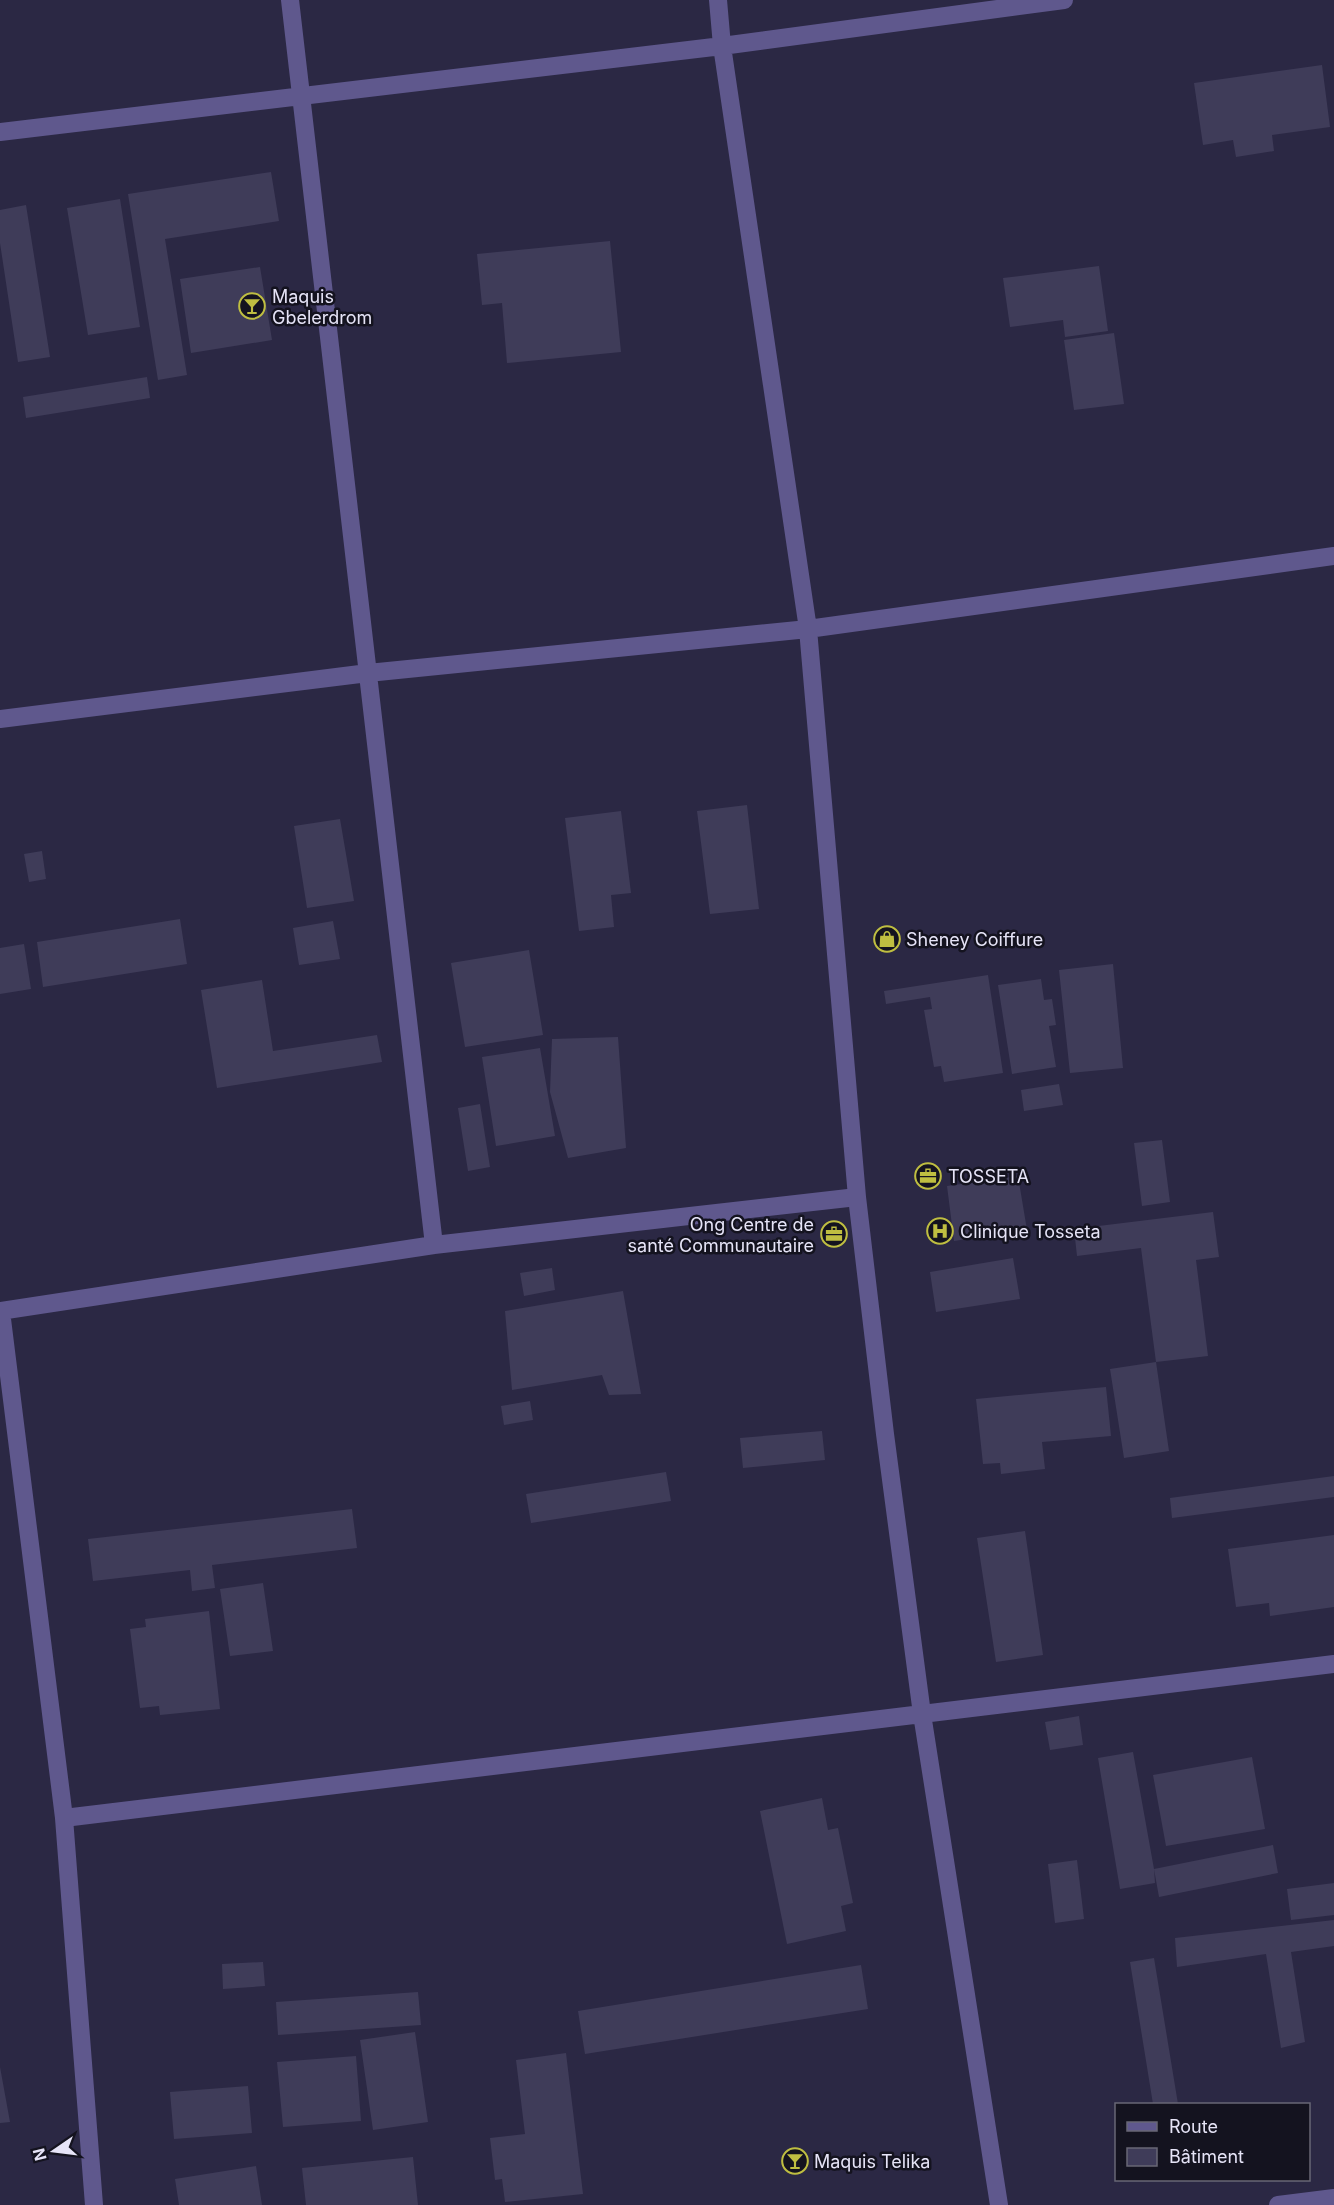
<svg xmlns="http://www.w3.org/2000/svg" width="1334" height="2205" viewBox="0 0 1334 2205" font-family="Inter,sans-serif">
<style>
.building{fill:#3f3c59}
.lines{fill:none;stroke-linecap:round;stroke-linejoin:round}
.minor{stroke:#5f588d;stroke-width:18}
.labels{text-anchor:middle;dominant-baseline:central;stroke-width:5;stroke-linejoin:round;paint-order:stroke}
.poi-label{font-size:18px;fill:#e6e4f7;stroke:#14131f;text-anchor:start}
</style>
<rect width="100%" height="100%" fill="#2b2844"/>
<path class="building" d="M1322,65L1330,127L1272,135L1274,151L1236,157L1233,140L1203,145L1194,83Z
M271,172L279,221L165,239L187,375L158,380L128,194Z
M120,199L140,327L88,335L67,208Z
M26,205L50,357L18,362L0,243V210Z
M610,241L621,352L507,363L502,303L482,305L477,254Z
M1099,266L1108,331L1065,337L1063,320L1010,327L1003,278Z
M260,267L272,340L191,353L180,279Z
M1114,333L1124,404L1074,410L1064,340Z
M147,377L150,398L26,418L23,397Z
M747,805L759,909L710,914L697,811Z
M621,811L631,893L611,895L614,927L579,931L565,818Z
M340,819L354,901L307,908L294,826Z
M42,851L46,879L29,882L24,854Z
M180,919L187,964L43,987L37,942Z
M333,921L340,959L299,965L293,928Z
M24,944L31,989L0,994V948Z
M529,950L543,1035L465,1047L451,963Z
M1113,964L1123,1068L1070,1073L1059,970Z
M988,975L1003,1073L944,1082L941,1066L934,1067L924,1010L932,1009L930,997L886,1004L884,991Z
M1041,979L1044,1000L1052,999L1056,1025L1049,1026L1056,1067L1012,1074L998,985Z
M262,980L273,1051L377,1035L382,1062L217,1088L201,990Z
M618,1037L626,1148L568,1158L550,1092L552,1039Z
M540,1048L555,1136L496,1146L482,1057Z
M1059,1084L1063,1105L1024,1111L1021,1090Z
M480,1104L490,1167L468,1171L458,1108Z
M1162,1140L1170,1202L1142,1206L1134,1143Z
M1018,1176L1027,1230L954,1241L947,1186Z
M1213,1212L1219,1257L1196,1260L1208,1356L1156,1362L1169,1451L1124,1458L1110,1369L1156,1362L1141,1248L1077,1256L1074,1229Z
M1013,1258L1020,1299L936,1312L930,1272Z
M552,1268L555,1290L524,1296L520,1273Z
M623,1291L641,1394L609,1395L602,1375L512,1390L505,1311Z
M1106,1387L1111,1436L1042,1442L1045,1469L1001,1474L1000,1463L983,1464L976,1399Z
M530,1401L533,1420L504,1425L501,1406Z
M822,1431L825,1460L743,1468L740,1438Z
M666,1472L671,1501L531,1523L526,1494Z
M1334,1476V1497L1172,1518L1170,1498Z
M352,1509L357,1548L212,1565L215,1588L192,1591L190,1570L93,1581L88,1539Z
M1025,1531L1043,1655L996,1662L977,1538Z
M1334,1535V1607L1270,1616L1269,1603L1236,1607L1228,1549Z
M263,1583L273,1651L230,1656L220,1589Z
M209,1611L220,1709L160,1715L159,1706L140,1708L130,1629L146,1627L145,1619Z
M1079,1716L1083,1745L1050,1750L1045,1722Z
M1133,1752L1154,1869L1273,1845L1278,1873L1159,1897L1154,1869L1155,1883L1120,1889L1098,1758Z
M1252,1757L1265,1829L1166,1846L1153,1775Z
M822,1798L828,1830L838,1828L853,1903L841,1906L846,1931L787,1944L760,1811Z
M1077,1860L1084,1919L1055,1923L1048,1864Z
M1334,1883V1915L1291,1920L1287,1889Z
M1334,1920V1946L1291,1952L1305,2042L1281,2048L1266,1954L1177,1967L1175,1938Z
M1154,1958L1178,2104H1153L1130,1962Z
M263,1962L265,1986L223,1989L222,1964Z
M861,1965L868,2009L585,2054L578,2011Z
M418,1992L421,2025L278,2035L276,2002Z
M415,2032L428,2122L373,2130L360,2040Z
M566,2053L583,2194L505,2202L502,2179L495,2180L490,2138L525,2134L516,2060Z
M356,2056L361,2121L283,2127L277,2062Z
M0,2067L10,2122L0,2123Z
M248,2086L252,2133L174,2139L170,2092Z
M413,2157L418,2205H306L302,2168Z
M256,2166L262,2205H179L175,2179Z"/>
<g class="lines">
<path class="minor" d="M290,0L434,1245
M718,0L722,46L808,629L857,1197L885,1434L922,1714L999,2205
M0,132L722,46L1064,0
M0,719L368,673L808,629L1334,556
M0,1311L434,1245L857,1197
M1,1311L64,1818L94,2205
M64,1818L1334,1664
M1278,2205L1334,2198"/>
</g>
<defs>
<g id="bar-ring" transform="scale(1.35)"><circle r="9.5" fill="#14131f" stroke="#bfbe41" stroke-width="1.5"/><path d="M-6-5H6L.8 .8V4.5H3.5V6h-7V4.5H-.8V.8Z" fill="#bfbe41"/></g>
<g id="shop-ring" transform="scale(1.35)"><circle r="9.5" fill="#14131f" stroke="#bfbe41" stroke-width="1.5"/><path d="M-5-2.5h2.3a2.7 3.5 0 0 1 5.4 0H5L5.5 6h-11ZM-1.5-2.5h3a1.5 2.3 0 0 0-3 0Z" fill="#bfbe41"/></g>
<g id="office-ring" transform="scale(1.35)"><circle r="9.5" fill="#14131f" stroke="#bfbe41" stroke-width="1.5"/><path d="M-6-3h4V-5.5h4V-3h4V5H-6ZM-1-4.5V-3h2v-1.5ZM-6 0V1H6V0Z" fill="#bfbe41"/></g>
<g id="hospital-ring" transform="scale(1.35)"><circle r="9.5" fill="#14131f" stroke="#bfbe41" stroke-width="1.5"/><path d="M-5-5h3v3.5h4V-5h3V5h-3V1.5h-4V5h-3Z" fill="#bfbe41"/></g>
</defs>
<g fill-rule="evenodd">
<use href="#bar-ring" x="252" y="306"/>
<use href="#shop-ring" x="887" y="939"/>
<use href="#office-ring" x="928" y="1176"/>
<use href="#hospital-ring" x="940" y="1231"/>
<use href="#office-ring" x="834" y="1234"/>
<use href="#bar-ring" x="795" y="2161"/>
</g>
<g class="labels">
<g class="poi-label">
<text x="272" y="296">Maquis<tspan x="272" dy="21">Gbelerdrom</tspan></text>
<text x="906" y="939">Sheney Coiffure</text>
<text x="948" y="1176">TOSSETA</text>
<text x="814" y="1224" text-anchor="end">Ong Centre de<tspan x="814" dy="21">santé Communautaire</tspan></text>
<text x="960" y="1231">Clinique Tosseta</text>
<text x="814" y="2161">Maquis Telika</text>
</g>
</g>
<rect x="1115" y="2103" width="195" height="78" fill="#14131f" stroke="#686775" stroke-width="1.5"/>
<rect x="1127" y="2122" width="30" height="9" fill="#5f588d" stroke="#686775" stroke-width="1.5"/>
<text x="1169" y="2133" font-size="18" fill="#e6e4f7">Route</text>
<rect x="1127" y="2148" width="30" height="18" fill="#3f3c59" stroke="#686775" stroke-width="1.5"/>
<text x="1169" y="2163" font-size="18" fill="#e6e4f7">Bâtiment</text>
<g transform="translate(54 2151) rotate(256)" stroke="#14131f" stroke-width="4.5" paint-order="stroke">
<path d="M0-4.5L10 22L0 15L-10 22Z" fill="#e6e4f7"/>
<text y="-9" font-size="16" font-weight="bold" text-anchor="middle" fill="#e6e4f7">N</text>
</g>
</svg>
